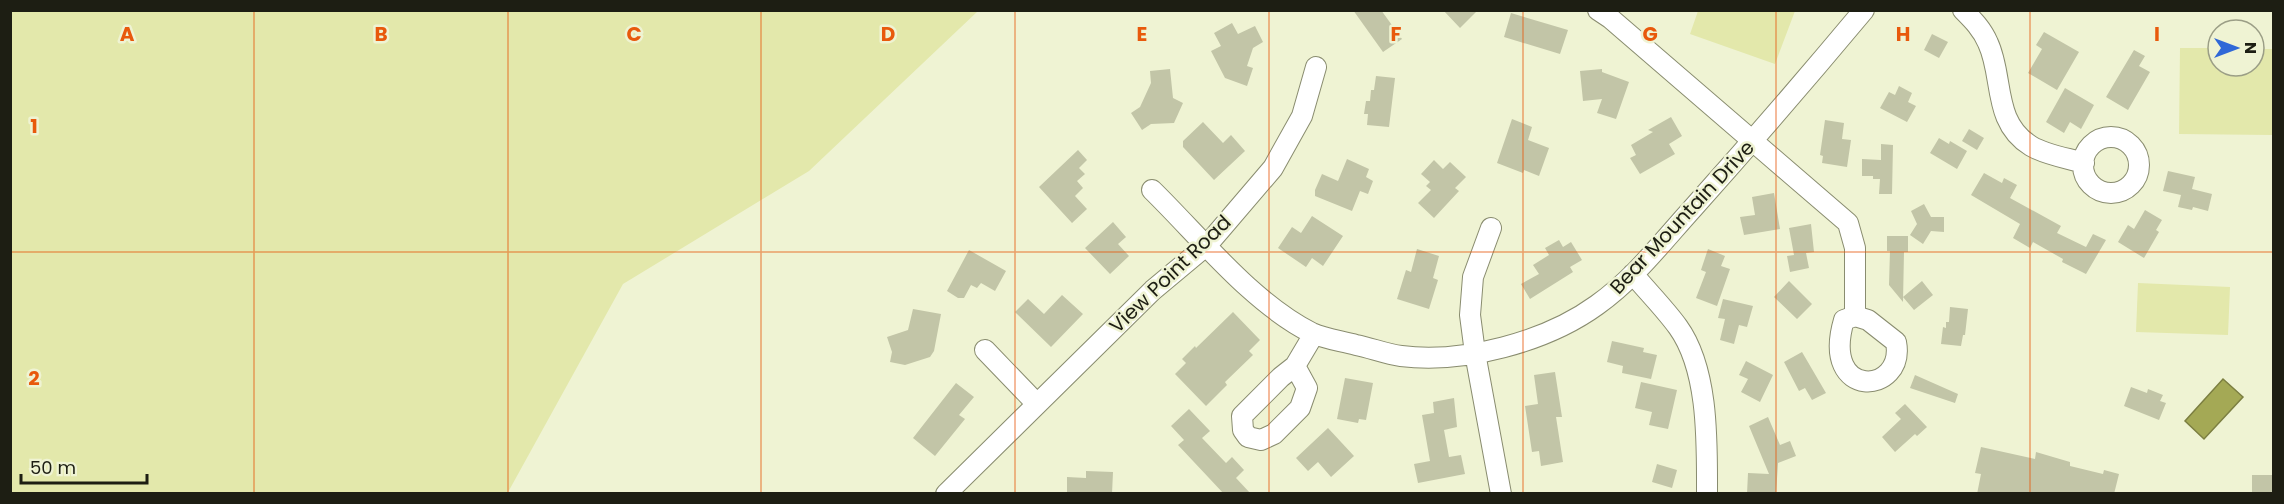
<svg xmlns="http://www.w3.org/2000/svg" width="2284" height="504" viewBox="0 0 2284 504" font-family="Poppins,sans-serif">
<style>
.green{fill:#e3e8ab}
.water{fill:#a4a955;stroke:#7c7f41;stroke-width:1.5}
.building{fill:#c2c5a7}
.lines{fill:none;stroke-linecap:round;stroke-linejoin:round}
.minor-casing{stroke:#898c6f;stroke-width:22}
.minor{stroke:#fff;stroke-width:20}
.grid{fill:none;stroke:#e8590c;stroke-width:1.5;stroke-opacity:0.55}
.labels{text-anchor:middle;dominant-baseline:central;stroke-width:5;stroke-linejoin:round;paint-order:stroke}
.street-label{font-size:20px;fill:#1d1e13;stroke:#eff3d3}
.grid-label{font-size:20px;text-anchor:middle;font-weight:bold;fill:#e8590c;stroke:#eff3d3;stroke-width:5;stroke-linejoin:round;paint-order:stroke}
</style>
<rect width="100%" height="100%" fill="#eff3d3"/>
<path class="green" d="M10,11L11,10L978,11L809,171L623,284L507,494L11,493Z
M1698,11V10L1795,11L1775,64L1690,34Z
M2180,48H2218V66H2254V49H2273L2272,135L2179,134Z
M2138,283L2230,287L2228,335L2136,332Z"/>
<path class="water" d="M2223,379L2243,397L2204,439L2185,421Z"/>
<path class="building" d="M1353,10H1381L1402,39L1383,52Z
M1443,10H1478L1460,28Z
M1511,13L1568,30L1560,54L1504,37Z
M1232,23L1238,34L1255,26L1263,42L1253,48L1247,66L1253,68L1247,86L1225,78L1211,51L1221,46L1214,33Z
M2044,32L2079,52L2057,90L2028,73L2042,49L2036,45Z
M1932,34L1948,42L1939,58L1924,50Z
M2134,50L2145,56L2139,66L2150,72L2128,110L2106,97Z
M1170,69L1173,98L1183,103L1174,123L1151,124L1142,130L1131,113L1140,107L1151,83L1150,71Z
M1602,69V72L1629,82L1616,119L1597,113L1602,99L1583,101L1580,71Z
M1376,76L1395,78L1389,127L1367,125L1368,114H1364L1366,101H1370L1371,90H1374Z
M1899,86L1912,93L1908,102L1916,106L1907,122L1880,108L1889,92L1895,95Z
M2065,88L2094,105L2081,129L2070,122L2064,133L2046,122Z
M1671,117L1682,136L1669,144L1675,154L1640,174L1630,158L1636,155L1631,145L1653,132L1648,130Z
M1512,119L1532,127L1528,140L1549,148L1539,176L1524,170L1523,173L1497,163Z
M1825,120L1844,123L1842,139L1851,140L1847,167L1822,163L1823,156L1820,155Z
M1203,122L1223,143L1231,135L1245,151L1214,180L1183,147V141Z
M1969,129L1984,138L1977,150L1962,141Z
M1939,138L1949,144L1950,141L1967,151L1957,169L1930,153Z
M1881,144L1893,145L1892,194H1879L1880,179H1873V176H1862V159L1881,160Z
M1078,150L1087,160L1079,168L1085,174L1077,181L1083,188L1075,196L1087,209L1072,223L1039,187Z
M1347,159L1369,169L1366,177L1373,181L1368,194L1360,191L1352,211L1315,196V190L1322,174L1338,181Z
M1434,160L1443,169L1450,162L1466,177L1455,188L1459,191L1434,218L1418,203L1431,190L1426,186L1430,182L1421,174Z
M2168,171L2195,177L2192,189L2212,194L2208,211L2193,207L2192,210L2178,207L2181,195L2163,191Z
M1984,173L2002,183L2004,178L2017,185L2010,198L2061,226L2057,233L2086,247L2093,234L2106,240L2086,274L2062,262L2063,259L2033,242L2030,248L2013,238L2020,224L1971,195Z
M1774,193L1780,229L1744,235L1740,217L1755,215L1752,197Z
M1924,204L1931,217H1944V232L1931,231L1923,244L1910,235L1917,224L1911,211Z
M2145,210L2162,220L2156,230L2159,232L2144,258L2118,242L2128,225L2134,229Z
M1312,216L1343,236L1323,266L1312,258L1306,267L1278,248L1292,227L1301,233Z
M1113,222L1126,237L1118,244L1129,256L1110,274L1085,248Z
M1811,224L1814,252L1806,253L1809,268L1790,272L1787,256L1794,255L1789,228Z
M1887,236H1908V252H1904L1903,302L1889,285L1890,251H1887Z
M1559,240L1563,247L1571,242L1582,260L1570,267L1573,272L1530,299L1521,284L1539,274L1533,265L1549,255L1545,248Z
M1417,249L1439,256L1433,278L1438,280L1429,309L1397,299L1406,270L1411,272Z
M1708,249L1725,256L1721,266L1730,269L1717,306L1696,298L1706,272L1701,270Z
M969,250L1006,271L995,291L981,283L977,288L971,285L964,298H958L947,291Z
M1789,281L1812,304L1797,319L1774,297Z
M1922,281L1933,295L1914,310L1903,297Z
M1062,295L1083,314L1051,347L1015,312L1028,299L1044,314Z
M1723,299L1753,306L1747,327L1739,325L1734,344L1720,340L1725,319L1718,318Z
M1950,307L1968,309L1965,335H1963L1961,346L1941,344L1943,327L1946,328V322H1949Z
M913,309L941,314L934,351L930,357L905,365L890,362L892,352L887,337L908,330Z
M1233,312L1260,340L1249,351L1253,355L1225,382L1227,385L1206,406L1175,374L1186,363L1182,359L1195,346L1196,348Z
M1612,341L1644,348L1643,352L1657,355L1651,379L1622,373L1623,366L1607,362Z
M1802,352L1826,393L1812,400L1805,388L1799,391L1784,362Z
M1746,361L1773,375L1760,402L1741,392L1748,379L1739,375Z
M1555,372L1562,417H1556L1563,462L1541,466L1539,451L1532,452L1525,406L1538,404L1534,375Z
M1915,375L1958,394L1955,403L1910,388Z
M1345,378L1373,383L1366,420L1359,419L1358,423L1337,419Z
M1641,382L1677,390L1668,429L1649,425L1652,412L1635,408Z
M956,383L974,397L959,415L965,419L935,456L913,438Z
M2131,387L2147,393L2148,389L2163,395L2160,401L2166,403L2159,420L2124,406Z
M1454,398L1457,427L1444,430L1449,457L1461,455L1465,474L1418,483L1414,464L1430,461L1422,415L1434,413L1433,402Z
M1905,404L1927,427L1917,436L1915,434L1895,452L1882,437L1901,419L1895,413Z
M1189,409L1210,431L1202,438L1226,463L1232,457L1244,470L1236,478L1251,494H1224L1178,445L1184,440L1171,426Z
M1768,417L1780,445L1790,441L1796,456L1778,463L1776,494H1747L1748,473L1769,474L1749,426Z
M1328,428L1354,456L1331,477L1318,462L1308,471L1296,458Z
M1981,447L2035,459L2036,452L2070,462V466L2103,474L2104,470L2119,474L2114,494H1977L1981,474L1975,473Z
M1657,464L1677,470L1672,488L1652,482Z
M1086,471L1113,472L1112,494H1067V477L1086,478Z
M2252,475H2274V494H2252Z"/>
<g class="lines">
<g class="minor-casing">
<path id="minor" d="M1598,10L1610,18L1848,223L1855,248V316
M1963,10C1973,20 1982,29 1988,43C2004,77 1992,122 2031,146C2046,155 2067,158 2084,163
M2083 165a28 28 0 1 1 56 0a28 28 0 1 1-56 0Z
M1152,190C1200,237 1252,303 1312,333C1325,339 1342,341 1356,345C1371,348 1386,354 1401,356C1463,364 1546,342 1597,305C1634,279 1663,241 1693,208C1751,143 1808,77 1864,10
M1491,228L1473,277L1470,315L1475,353L1501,494
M1633,274C1648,292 1665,309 1678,327C1709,370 1707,443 1707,494
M1855,316L1868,320L1896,342C1906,395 1820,401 1844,320Z
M985,350L1036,403
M1295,366L1307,388L1300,408L1274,434L1261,440L1248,437L1243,430L1242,416L1281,377L1295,366L1314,334
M946,494L1153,290L1207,245L1220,230L1273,168L1302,116L1316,67"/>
</g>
<use href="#minor" class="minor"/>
</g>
<path class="grid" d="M254,10V494M508,10V494M761,10V494M1015,10V494M1269,10V494M1523,10V494M1776,10V494M2030,10V494M10,252H2274"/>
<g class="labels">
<g class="street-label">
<text transform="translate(1682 217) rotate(-47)">Bear Mountain Drive</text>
<text transform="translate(1170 274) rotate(-44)">View Point Road</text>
</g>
</g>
<g class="grid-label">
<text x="127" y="41">A</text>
<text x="381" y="41">B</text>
<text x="634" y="41">C</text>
<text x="888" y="41">D</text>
<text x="1142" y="41">E</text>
<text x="1396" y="41">F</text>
<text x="1650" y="41">G</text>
<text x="1903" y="41">H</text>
<text x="2157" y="41">I</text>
<text x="34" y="133">1</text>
<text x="34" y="385">2</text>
</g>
<rect width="2284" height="504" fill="none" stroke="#1d1e13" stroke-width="24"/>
<g transform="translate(2236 48) rotate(90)"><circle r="28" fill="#eff3d3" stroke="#9b9e86" stroke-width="1.5"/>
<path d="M0-4.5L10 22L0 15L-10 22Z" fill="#3068d7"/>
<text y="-9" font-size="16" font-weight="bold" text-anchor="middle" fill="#1d1e13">N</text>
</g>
<path d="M21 474v9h126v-9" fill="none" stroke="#1d1e13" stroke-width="3"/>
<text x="30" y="474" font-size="18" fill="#1d1e13" stroke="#eff3d3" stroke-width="4.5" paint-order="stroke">50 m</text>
</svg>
